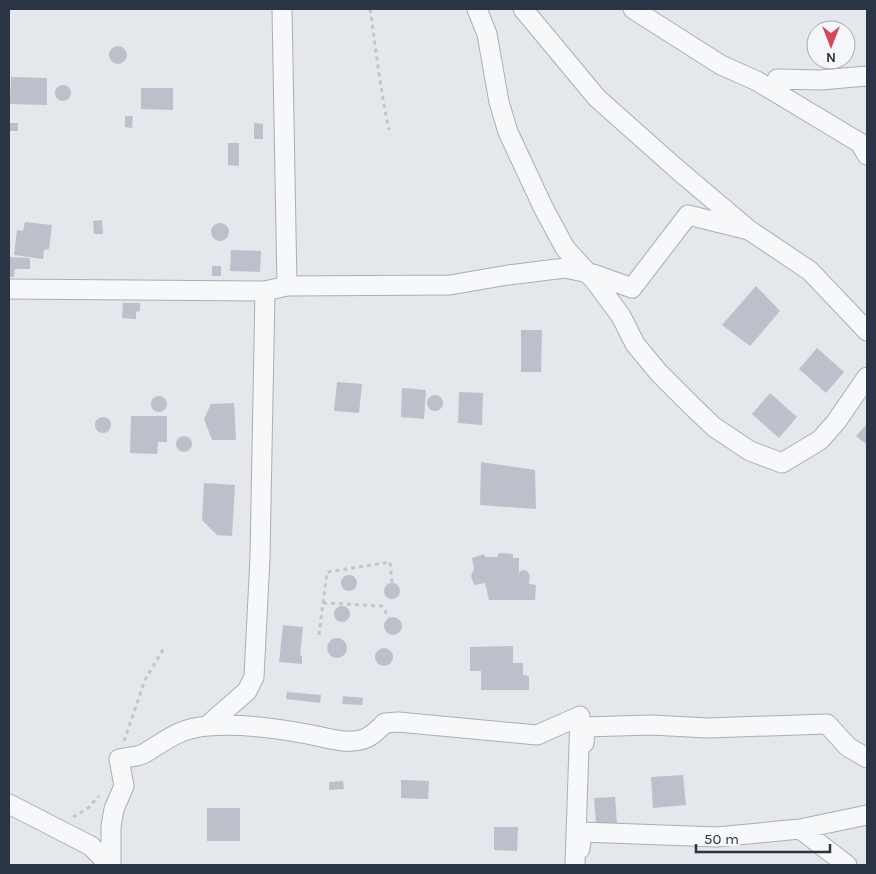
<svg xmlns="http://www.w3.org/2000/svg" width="876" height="874" viewBox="0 0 876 874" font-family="Karla,sans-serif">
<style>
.building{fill:#bbc0ca}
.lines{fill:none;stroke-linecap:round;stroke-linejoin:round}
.street-casing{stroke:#a9aeb7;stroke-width:21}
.path{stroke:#c2c5cb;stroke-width:3;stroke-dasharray:4 4;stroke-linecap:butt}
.street{stroke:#f7f8fa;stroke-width:19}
</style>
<rect width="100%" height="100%" fill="#e4e7ec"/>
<path class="building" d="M109 55a9 9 0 1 1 18 0a9 9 0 1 1-18 0Z
M11,77L47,78V105L10,104Z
M55 93a8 8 0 1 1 16 0a8 8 0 1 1-16 0Z
M141,88H173V110L141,109Z
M125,116H133L132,128L125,127Z
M9,123H18V131H9Z
M254,123L263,124V139H254Z
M228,143H239V166L228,165Z
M102,220L103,234H94L93,221Z
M25,222L52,225L49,249L44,250L43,259L14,255L17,230L23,231Z
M211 232a9 9 0 1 1 18 0a9 9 0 1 1-18 0Z
M231,250L261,251L260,272L230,271Z
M9,257L30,258V269H15L14,277H9Z
M212,266H221V276H212Z
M756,286L780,311L750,346L722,325Z
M123,303H140V311L136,312V319L122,318Z
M521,330H542L541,372H521Z
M817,348L844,372L826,393L799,369Z
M337,382L362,384L359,413L334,411Z
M402,388L426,390L424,419L401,417Z
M459,392L483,393L482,425L458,423Z
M770,393L797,417L779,438L752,414Z
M427 403a8 8 0 1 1 16 0a8 8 0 1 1-16 0Z
M151 404a8 8 0 1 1 16 0a8 8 0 1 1-16 0Z
M234,403L236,440H212L204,419L211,404Z
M131,416H167V442H158L157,454L130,453Z
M95 425a8 8 0 1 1 16 0a8 8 0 1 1-16 0Z
M867,424V445L856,436Z
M176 444a8 8 0 1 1 16 0a8 8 0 1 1-16 0Z
M481,462L535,470L536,509L480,505Z
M204,483L235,485L232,536L217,535L202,520Z
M499,553L513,554V558H519V573L522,570L527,571L530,576L529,584L536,585L535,600H489L485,583L474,585L471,576L474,569L472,558L484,554L485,557H497Z
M341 583a8 8 0 1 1 16 0a8 8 0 1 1-16 0Z
M384 591a8 8 0 1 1 16 0a8 8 0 1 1-16 0Z
M334 614a8 8 0 1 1 16 0a8 8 0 1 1-16 0Z
M384 626a9 9 0 1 1 18 0a9 9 0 1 1-18 0Z
M283,625L303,627L300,655L302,656V664L279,662Z
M327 648a10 10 0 1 1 20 0a10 10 0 1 1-20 0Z
M513,646V663H523V675L529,676V690H481V671H470V647Z
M375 657a9 9 0 1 1 18 0a9 9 0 1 1-18 0Z
M287,692L321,695L320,703L286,699Z
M343,696L363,698L362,705L342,704Z
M683,775L686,805L653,808L651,777Z
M401,780L429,781L428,799L401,798Z
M343,781L344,789L329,790V782Z
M615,797L617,824L596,823L594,798Z
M207,808H240V841H207Z
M494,827H518L517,851L494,850Z"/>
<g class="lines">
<g class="street-casing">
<path id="street" d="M282,9L287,286
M477,9L487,34L499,102L508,132L543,207L565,248L595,281L621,316L635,344L659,373L690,404L714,427L750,451L782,463L820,440L836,422L867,377
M523,9L597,98L678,170L749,230L810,271L867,331
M633,9L721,65L757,81L860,143L867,155
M777,79L820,80L867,76
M9,289L265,291L287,286L450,285L508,275L565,268L593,274L632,288L688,215L749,230
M207,726L247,691L254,677L260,557L265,291
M584,743L585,727L651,725L708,728L827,724L848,747L867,758
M9,804L91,846L109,865
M800,829L847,865
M580,849L582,832L717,837L800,829L867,815
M111,865V826L114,809L124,786L119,759C127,757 139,757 145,753C168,739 180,728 208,726C241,723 275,728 307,734C325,737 343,744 360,740C371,738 377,730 385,723L398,722L537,735L580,716L575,865"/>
</g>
<path class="path" d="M370,9C376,49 380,89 389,130
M323,603L382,606L389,618
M319,635L327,572L390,562L392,583
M124,741L145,680L164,648
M73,817L87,809L99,796"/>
<use href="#street" class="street"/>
</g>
<rect width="876" height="874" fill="none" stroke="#2b3445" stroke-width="20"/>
<g transform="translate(831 45) rotate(180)"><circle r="24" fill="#f4f6f9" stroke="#a4a8b1"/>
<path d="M0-4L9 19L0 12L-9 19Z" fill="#d1495b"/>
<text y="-8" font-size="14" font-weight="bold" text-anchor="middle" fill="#2b3445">N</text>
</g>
<path d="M696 844v8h134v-8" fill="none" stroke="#2b3445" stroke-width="2.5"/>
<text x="704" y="844" font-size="15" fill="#2b3445" stroke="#f4f6f9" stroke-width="4" paint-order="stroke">50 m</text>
</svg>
